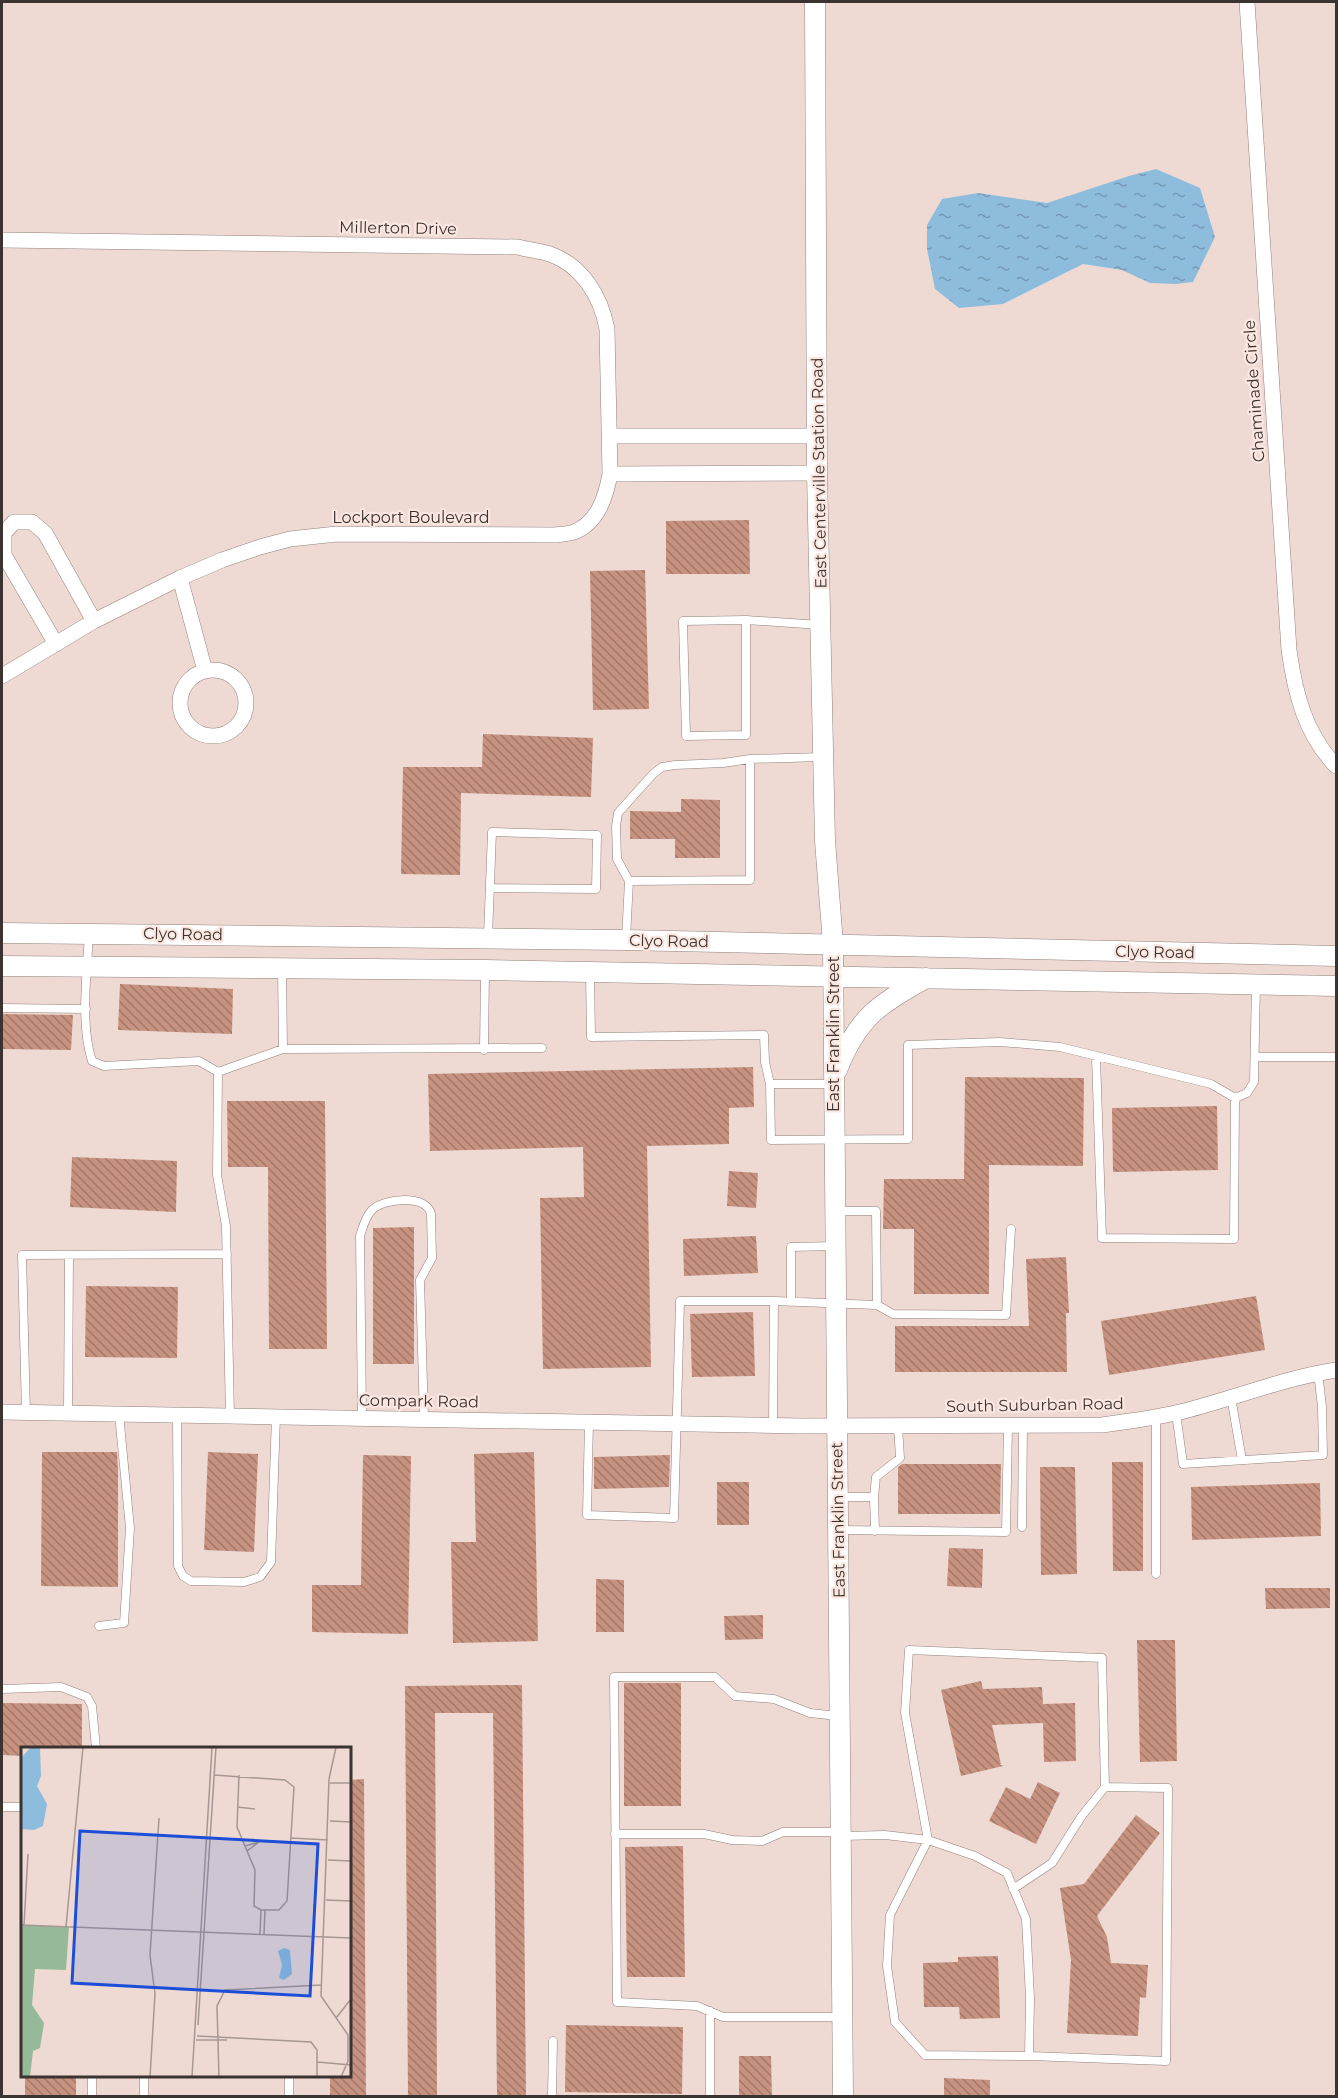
<svg xmlns="http://www.w3.org/2000/svg" width="1338" height="2098" viewBox="0 0 1338 2098" font-family="Montserrat,sans-serif">
<style>
.water{fill:url(#water-ripples)}
.building{fill:url(#building-back-hatch)}
.lines{fill:none;stroke-linecap:round;stroke-linejoin:round}
.service-casing{stroke:#92807a;stroke-width:9}
.minor-casing{stroke:#92807a;stroke-width:16}
.tertiary-casing{stroke:#92807a;stroke-width:21}
.service{stroke:#fff;stroke-width:8}
.minor{stroke:#fff;stroke-width:15}
.tertiary{stroke:#fff;stroke-width:20}
.labels{text-anchor:middle;dominant-baseline:central;stroke-width:4.5;stroke-linejoin:round;paint-order:stroke}
.street-label{font-size:16px;fill:#3b3330;stroke:#fbe7e0}
.inset-road{fill:none;stroke:#a69792;stroke-width:1.5}
.view{fill:#1d4ed8;fill-opacity:0.15;stroke:#1d4ed8;stroke-width:3}
.inset-edge{fill:none;stroke:#3b3330;stroke-width:3}
</style>
<defs>
<pattern id="water-ripples" width="26" height="14" patternUnits="userSpaceOnUse" patternTransform="scale(1.5)"><rect width="26" height="14" fill="#8ebcdd"/><path d="M2 4q2-2 4 0t4 0M15 11q2-2 4 0t4 0" fill="none" stroke="#7599b4"/></pattern>
<pattern id="building-back-hatch" width="6" height="6" patternUnits="userSpaceOnUse" patternTransform="scale(1.5)"><rect width="6" height="6" fill="#c79380"/><path d="M-1 5l2 2M0 0l6 6M5-1l2 2" fill="none" stroke="#a37969"/></pattern>
</defs>
<rect width="100%" height="100%" fill="#eedad3"/>
<path class="water" d="M1156,169L1200,188L1215,237L1193,282L1176,284L1150,283L1122,270L1083,264L1003,304L959,308L935,289L927,249V225L942,199L978,193L1047,203L1129,176Z"/>
<path class="building" d="M749,520L750,574H666V521Z
M645,570L649,709L593,710L590,571Z
M483,734L593,738L591,797L461,793L460,875L401,874L403,767H482Z
M681,799L720,800V858H675V839H630V811L681,812Z
M120,984L233,989L232,1034L118,1030Z
M2,1014L73,1015L71,1050L2,1049Z
M753,1067L754,1107L729,1108V1144L647,1146L651,1367L543,1369L540,1198L584,1197L583,1147L430,1151L428,1074Z
M965,1077L1084,1078L1083,1166L989,1165V1294H914V1229H883L884,1179H964Z
M227,1101H325L327,1349H269L268,1167H228Z
M1217,1106L1218,1170L1113,1172L1112,1108Z
M72,1157L177,1161L176,1212L70,1207Z
M729,1171L758,1173L756,1208L727,1206Z
M414,1227V1364H373V1228Z
M756,1236L758,1273L684,1276L683,1239Z
M1066,1257L1069,1313H1066L1067,1372H895V1326H1029L1026,1259Z
M86,1286L178,1287L177,1358L85,1357Z
M1256,1296L1265,1350L1109,1375L1101,1321Z
M753,1312L755,1376L692,1377L690,1314Z
M42,1452H117L118,1471V1587L41,1586Z
M208,1452L258,1454L254,1552L204,1550Z
M534,1452L538,1641L453,1643L451,1542H476L474,1454Z
M363,1455L411,1456L408,1634L312,1632V1585H361Z
M670,1455L669,1487L594,1489V1457Z
M1112,1462H1143V1571H1113Z
M902,1464H1001L1000,1514H898V1467Z
M1040,1467H1075L1077,1574L1041,1575Z
M717,1482H749V1525H717Z
M1320,1483L1321,1536L1192,1540L1191,1487Z
M949,1548L983,1549L982,1588L947,1586Z
M596,1579L624,1580V1632H596Z
M1265,1588H1330V1608L1266,1609Z
M763,1615V1639L725,1640L724,1616Z
M1137,1640H1175L1177,1761L1140,1762Z
M981,1681L983,1689L1042,1687L1043,1704L1075,1703L1076,1761L1044,1762L1043,1723L992,1725L1001,1764H999L1003,1766L961,1776L941,1690Z
M624,1683H681V1806H624Z
M522,1685L526,2097H497L493,1713H435L437,2097H408L405,1686Z
M2,1703L82,1704V1749H22V1756L2,1755Z
M364,1779L366,2097H330V2076H350V1780Z
M1038,1782L1060,1793L1036,1844L989,1821L1006,1787L1030,1799Z
M1136,1815L1160,1833L1097,1916L1107,1937L1111,1963L1148,1965L1146,1998L1140,1997L1138,2036L1067,2033L1071,1960L1060,1888L1084,1884Z
M683,1846L685,1977H627L625,1847Z
M998,1956L1000,2018L960,2019L959,2007H924L923,1963L958,1962V1957Z
M566,2025L683,2027L682,2094L565,2092Z
M739,2056H771L772,2097H739Z
M25,2076H76V2097L25,2096Z
M944,2078L990,2080V2097H944Z"/>
<g class="lines">
<g class="service-casing">
<path id="service" d="M746,620V735L686,736L683,621L746,620L820,625
M629,881L617,859L616,826L618,813L653,774L662,767L675,765L723,763L750,759
M89,934C87,973 80,1024 92,1061L104,1066L199,1061L218,1072
M488,936L492,832L597,835L596,889L490,888
M626,938L629,881L750,880V759L822,757
M590,973L591,1037L764,1035L765,1062L770,1084
M2,1008L86,1009
M283,1049L542,1048
M484,1050L485,970
M1096,1057L1102,1238L1234,1239L1235,1098
M1255,1057H1336
M833,1084H770L771,1140L908,1139V1045L1000,1042L1060,1047L1211,1084L1235,1098L1247,1093L1254,1082L1256,985
M837,1211H876L877,1305
M791,1302V1247L835,1246
M1231,1397L1242,1460
M26,1413L22,1255L227,1254
M68,1413L69,1255
M1176,1413L1183,1464L1323,1455L1322,1407L1318,1372
M177,1415L178,1566L183,1576L191,1581L244,1582L260,1577L271,1562L276,1416
M230,1416L226,1226L217,1175L218,1072L283,1049L282,970
M362,1418L360,1236C363,1227 365,1217 372,1210C384,1198 427,1194 431,1214L432,1258L420,1280L424,1419
M589,1421L587,1515L674,1518L680,1301H774
M773,1425L774,1301L877,1305L893,1314L1006,1315L1011,1229
M839,1497H874L876,1477L900,1458L898,1426
M874,1497L875,1531
M1022,1527L1023,1426
M839,1530L1006,1532L1008,1426
M1156,1574V1417
M99,1626L124,1623L130,1528L119,1414
M2,1689L61,1687L87,1697L92,1706L96,1748
M838,1716L810,1713L774,1699L735,1696L715,1677H614L617,2002L697,2006L723,2017H840
M2,1807H22
M615,1834H704L732,1840L762,1841L783,1832H839
M842,1836L885,1835L928,1840L975,1856L1007,1873L1026,1919L1030,1998L1029,2056L925,2055L895,2022L887,1966L890,1915L928,1840L905,1713L909,1650L1102,1658L1105,1787L1081,1817L1052,1863L1013,1889
M1029,2056L1166,2061L1168,1788L1105,1787
M289,2076V2096
M92,2096V2076
M144,2096V2076
M552,2096L553,2041
M710,2096V2011"/>
</g>
<g class="minor-casing">
<path id="minor" d="M1247,2L1289,650C1295,693 1305,734 1336,766
M2,240L518,247C529,250 540,251 550,254C583,266 601,297 607,329L610,474C606,496 598,523 574,532C568,534 561,534 555,535L337,534L290,539L260,547L222,560L180,578L94,621L2,676
M610,436H817
M610,474L817,473
M180,578L205,671
M56,644L4,555V533L14,522H32L45,533L94,621
M180 703a33 33 0 1 1 66 0a33 33 0 1 1-66 0Z
M2,1412L801,1426L1102,1425C1129,1421 1157,1418 1184,1411C1235,1398 1284,1378 1336,1370"/>
</g>
<g class="tertiary-casing">
<path id="tertiary" d="M815,2L817,473L825,841L833,944L843,2096
M2,933L626,940L1336,956
M2,966L485,970L1336,986
M837,1070C858,1017 878,1005 926,978"/>
</g>
<use href="#service" class="service"/>
<use href="#minor" class="minor"/>
<use href="#tertiary" class="tertiary"/>
</g>
<g class="labels">
<g class="street-label">
<text transform="translate(398 228) rotate(1)">Millerton Drive</text>
<text transform="translate(1254 391) rotate(-94)">Chaminade Circle</text>
<text transform="translate(819 473) rotate(-91)">East Centerville Station Road</text>
<text x="411" y="517">Lockport Boulevard</text>
<text transform="translate(183 934) rotate(1)">Clyo Road</text>
<text transform="translate(669 941) rotate(1)">Clyo Road</text>
<text transform="translate(1155 952) rotate(1)">Clyo Road</text>
<text transform="translate(833 1034) rotate(-90)">East Franklin Street</text>
<text transform="translate(419 1401) rotate(1)">Compark Road</text>
<text transform="translate(1035 1405) rotate(-1)">South Suburban Road</text>
<text transform="translate(838 1520) rotate(-91)">East Franklin Street</text>
</g>
</g>
<g transform="translate(21 1747)">
<rect width="330" height="330" fill="#eedad3"/>
<path d="M0,178L48,180L45,223L14,222L11,258L23,276L19,301L12,304L9,330H0Z" fill="#96b99a"/>
<path d="M19,0L20,29L16,39L26,57L22,79L13,83L0,82V11L9,1ZM263,201L269,203L271,227L263,233L258,231L261,218L257,204Z" fill="#8ebcdd"/>
<path class="inset-road" d="M315,0L308,32L300,249L327,288V314L320,330M193,28L264,33L273,40L266,154L258,163H240M218,28L216,80L234,123L233,159L240,163M309,36H330M216,60L234,62M309,74L330,75M270,91L307,93M224,99L238,95L226,104M307,113L330,114M305,153L330,154M0,178L330,191M3,178L7,107M45,180L62,0M239,187L240,163M243,187L244,163M315,271L330,252M177,278L195,0M176,289L290,295L296,303V330M175,293H206M296,315L330,318M129,330L134,247L129,208L138,71M171,330L191,0M198,330L196,259L204,243L300,238"/>
<path class="view" d="M59,84L297,97L289,249L51,236Z"/>
<rect width="330" height="330" class="inset-edge"/>
</g>
<rect width="1338" height="2098" fill="none" stroke="#3b3330" stroke-width="6"/>
</svg>
